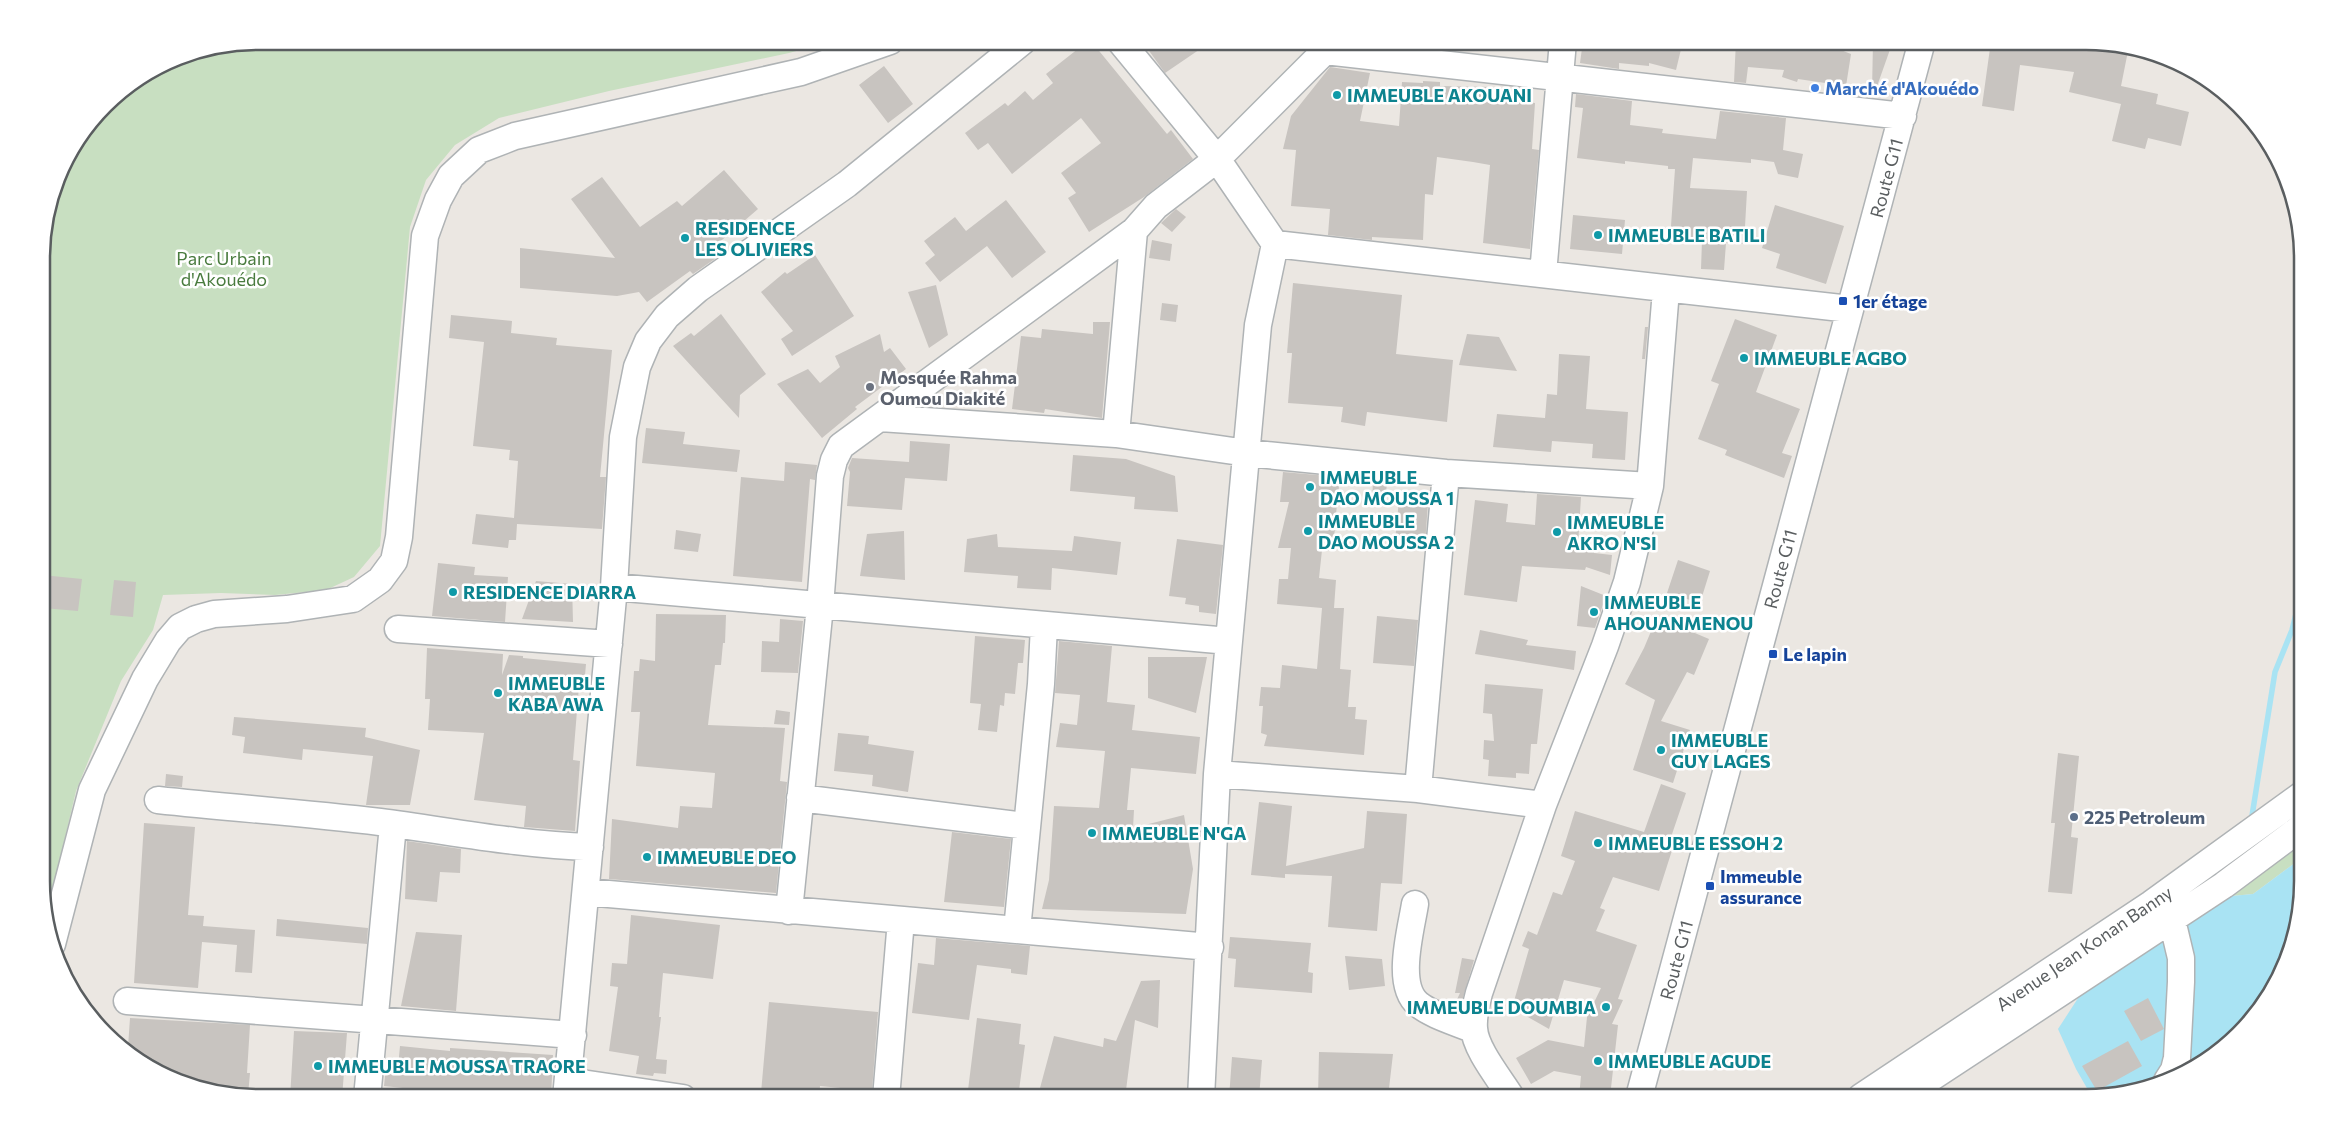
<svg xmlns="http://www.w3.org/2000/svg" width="2344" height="1139" viewBox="0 0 2344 1139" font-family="Commissioner,sans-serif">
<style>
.green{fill:#c8dfc1}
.water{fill:#a9e3f3}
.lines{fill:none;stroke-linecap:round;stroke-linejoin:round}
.stream{stroke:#a9e3f3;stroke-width:5.5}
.building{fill:#c8c4c0}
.minor-casing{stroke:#afb3b5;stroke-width:29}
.minor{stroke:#fff;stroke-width:26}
.shop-dot{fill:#3f7fe0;stroke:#fff;stroke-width:2}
.culture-dot{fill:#0f9aa8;stroke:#fff;stroke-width:2}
.transit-dot{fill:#1a4fb4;stroke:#fff;stroke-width:2}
.worship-dot{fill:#6b7280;stroke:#fff;stroke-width:2}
.service-dot{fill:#5c6f8a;stroke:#fff;stroke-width:2}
.labels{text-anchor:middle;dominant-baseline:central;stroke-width:5;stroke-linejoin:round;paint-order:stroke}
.shop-label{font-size:18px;font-weight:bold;fill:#366cbe;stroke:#fff;text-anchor:start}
.culture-label{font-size:18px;font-weight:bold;fill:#0d838f;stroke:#fff;text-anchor:start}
.street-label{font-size:18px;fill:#5a5e60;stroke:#fff}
.park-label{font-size:18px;fill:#497b3e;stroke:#fff}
.transit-label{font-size:18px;font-weight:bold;fill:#164399;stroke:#fff;text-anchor:start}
.worship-label{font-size:18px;font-weight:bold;fill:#5b616d;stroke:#fff;text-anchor:start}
.service-label{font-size:18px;font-weight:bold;fill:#4e5e75;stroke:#fff;text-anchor:start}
.rim{fill:none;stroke:#5a5e60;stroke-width:2.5}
</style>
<rect width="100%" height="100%" fill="#ebe7e2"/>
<path class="green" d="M258,41H833L789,53L609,91L499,118L455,145L426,180L410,227L380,546L354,577L326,590L275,595L221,593L163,595L153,630L121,681L76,791L46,919L43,910L42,243L63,162L115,95L175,58Z
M2303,844V857L2253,894L2210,898Z"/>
<path class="water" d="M2303,857V881L2281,977L2249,1024L2207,1061L2156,1086L2092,1097L2076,1069L2058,1029L2082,992L2210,898L2253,894Z"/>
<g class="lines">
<path class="stream" d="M2251,822L2275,672L2292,630L2302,590"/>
</g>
<path class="building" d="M1088,41H1091L1167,134L1171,130L1193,159L1144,197L1089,232L1068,198L1076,193L1061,173L1101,143L1081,118L1012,174L988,143L978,150L965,133L1005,103L1008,106L1025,91L1033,100L1053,83L1046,74Z
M1142,41H1212L1165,73Z
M1583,41H1683L1676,70L1649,63V66L1619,63V69L1580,63Z
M1736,41H1818L1851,54L1846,86L1798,79L1797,82L1782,77L1784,70L1748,67L1746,83L1734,82Z
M1873,41H1893L1875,92H1872Z
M1991,41H2086L2128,51L2121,86L2158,94L2156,104L2189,112L2181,146L2148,138L2145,149L2112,141L2121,104L2069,92L2074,72L2020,65L2014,111L1982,106Z
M884,66L913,104L888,123L859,85Z
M1330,67L1370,73L1360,121L1399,126L1402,82L1423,83V81L1440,82V86L1491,87V99L1535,103L1532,149L1539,150L1530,249L1483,243L1490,165L1473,162L1437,157L1433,195L1425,194L1423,240L1372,237V240L1328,235L1330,209L1291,206L1296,150L1283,149L1291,116Z
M1576,94L1632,101L1630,125L1663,129L1662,133L1716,139L1720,111L1786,118L1783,150L1803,154L1798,178L1778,174L1774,162L1751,159V163L1693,158L1690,188L1747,191L1744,244L1726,243L1724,270L1701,269L1702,241L1670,240L1675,169H1668V166L1625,161V164L1577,158L1583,108L1575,107Z
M724,170L758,209L715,246L722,254L693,274L690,271L647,302L639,292L617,296L520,288V248L615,258L571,199L602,177L640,227L677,201L682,206Z
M1006,200L1046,252L1012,278L987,246L940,282L925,263L935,255L924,241L955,217L966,231Z
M1775,205L1844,226L1826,284L1776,268L1780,254L1762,248Z
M1176,209L1186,217L1172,232L1161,223Z
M1573,215L1625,220L1622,254L1570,249Z
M1152,240L1172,244L1170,261L1149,258Z
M815,255L854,316L792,356L781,339L793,331L761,292L785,272L787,274Z
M1293,283L1402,295L1396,354L1453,360L1447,422L1367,412L1365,426L1341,422L1343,407L1288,403L1292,353H1287Z
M936,285L948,335L929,348L908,292Z
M1162,303L1178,305L1176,322L1160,320Z
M721,314L766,374L740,395L739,418L673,346L691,333L694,336Z
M451,315L512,321L511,333L557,338L556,345L612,350L600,477H606L602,529L517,524L516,540H509L508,548L472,544L476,514L514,518L518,461L509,460L510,450L473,446L484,342L449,338Z
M1735,319L1777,335L1756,392L1800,409L1782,453L1792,456L1784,478L1725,455L1727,450L1698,439L1719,384L1711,381Z
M1093,322H1110L1102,418L1045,409L1044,413L1012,409L1021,336L1041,338L1042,329L1093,334Z
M1645,327H1648L1645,359H1642Z
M880,334L884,352L890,348L906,369L855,407L857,409L822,438L777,384L808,369L820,383L840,367L835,356Z
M1467,334L1499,337L1517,371L1459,365Z
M1559,354L1590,356L1586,409L1628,412L1625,460L1592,458L1593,444L1552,441L1551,452L1493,447L1497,414L1545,418L1547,394L1557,395Z
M646,428L685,432L683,444L740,450L737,472L642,463Z
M910,441L950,444L947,481L905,478L902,510L847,506L850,472L848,468L852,458L909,462Z
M1073,455L1126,459L1175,476L1178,512L1134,509L1135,497L1070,491Z
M785,462L817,465L815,480L810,479L802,582L733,576L741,477L784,481Z
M1283,472L1340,477L1336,514H1338L1331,551L1322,550L1319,578L1336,580L1334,608H1344L1340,669L1351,670L1348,707H1356L1355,719L1367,720L1364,755L1264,746L1267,735L1261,733L1263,706H1259L1261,687L1280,688L1282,665L1317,669L1322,608L1277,604L1279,579H1288L1291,548H1278L1289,502H1280Z
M1373,481L1387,482L1385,505L1372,504Z
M1537,494L1581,497L1578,545L1594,546V553L1612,555L1610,575L1586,567L1585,570L1522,566L1517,602L1464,595L1475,500L1508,504L1506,522L1535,525Z
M1399,500L1428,503L1425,544L1395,541Z
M676,530L701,534L698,552L674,549Z
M904,531L905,580L860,576L867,534Z
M997,534L998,547L1072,551L1074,536L1121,542L1117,575L1052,568L1051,590L1017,588L1018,576L964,572L967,539Z
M1177,539L1223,545L1216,614L1199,612V606L1185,604L1186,598L1169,596Z
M1678,560L1710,571L1700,603L1667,593Z
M438,563L475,567L474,575L508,577L505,622L432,616Z
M42,575L82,579L78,611L43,608Z
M114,580L136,582L133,617L110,615Z
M536,581L572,584L573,622L522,619Z
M1581,586L1606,596L1595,628L1577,626Z
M656,614L726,615L725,643H723L721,665H715L708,725L785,728L780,781L787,782L776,893L609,879L612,819L678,828L680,806L712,808L715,773L636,766L640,712H631L634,671H639L640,659L655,661Z
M1377,616L1418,620L1414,666L1373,663Z
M1657,617L1709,639L1694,675L1687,672L1661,721L1690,730L1673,783L1633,770L1655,700L1625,684L1644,648Z
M780,619L803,621L798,673L761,672L762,641L779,642Z
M1480,630L1528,640L1526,645L1576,651L1574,670L1475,654Z
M975,636L1025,640L1023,663H1018L1015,694L1005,693L1004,706L1000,705L997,732L978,730L981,704L970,703Z
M1059,641L1112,646L1107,702L1135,705L1132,730L1200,737L1196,774L1131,768L1127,810H1134L1133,828L1184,815L1193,869L1186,914L1042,909L1049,880L1054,806L1099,808L1105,751L1056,747L1060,723L1077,725L1080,695L1055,693Z
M427,648L503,654L502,675L509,655L523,656V658L586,664L584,686H579L573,760L580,761L575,831L524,827L526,806L474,800L484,733L428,730L430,699H425Z
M1148,657H1207L1196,713L1148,698Z
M1485,684L1543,689L1537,744H1531L1529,774L1516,773V778L1488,776L1489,760L1483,759L1484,740L1494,741L1492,714L1483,713Z
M776,710L790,712L789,725L774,724Z
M234,717L366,728L365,737L420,750L410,805H366L373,756L303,749L302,760L243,753L245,737L232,735Z
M838,733L869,736L868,744L914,751L908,792L872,786L873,775L834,771Z
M2058,753L2079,756L2071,837L2078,838L2072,894L2048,892L2055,823H2051Z
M166,774L183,776L182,787L165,786Z
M1661,784L1686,793L1670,840L1675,841L1659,891L1613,877L1600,908L1605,910L1596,931L1637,945L1618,999L1623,1000L1612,1024L1618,1025L1610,1097H1579L1581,1076L1554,1071L1531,1084L1516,1058L1548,1040L1584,1047L1587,1017L1601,988L1564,980L1549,1029L1512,1008L1529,949L1522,946L1528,931L1537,935L1553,892L1562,895L1575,861L1561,856L1575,811L1644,832Z
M1259,802L1292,806L1286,866L1364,848L1367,811L1407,814L1402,884L1381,883L1377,931L1328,927L1332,876L1285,874V878L1251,875Z
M144,823L195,827L188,915L204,916L203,926L255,930L252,973L235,972L237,945L202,942L198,988L134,983Z
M952,832L1011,839L1004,907L944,902Z
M407,841L461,849L460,873L440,872L437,902L405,899Z
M631,915L720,925L713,979L663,973L659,1017H661L656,1059L667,1060L666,1074L654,1073L653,1076L636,1074L639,1056L609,1051L618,987L610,986L612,963L627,964Z
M277,919L368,928L367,944L276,936Z
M416,932L462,935L456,1011L401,1006Z
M1230,937L1311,943L1308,972L1313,973L1312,993L1234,987L1236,959L1228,958Z
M936,938L1030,946L1027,975L1011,973V969L977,965L969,1020L912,1013L918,963L934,965Z
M1345,956L1382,959L1385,986L1349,990Z
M1462,958L1474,960L1460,1008L1454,1006L1460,993H1455Z
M1160,980L1158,1028L1135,1020L1125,1098H1093L1095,1088H1040L1054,1036L1103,1047L1104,1038L1116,1041L1141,981Z
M2148,998L2164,1029L2141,1041L2124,1011Z
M769,1002L878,1012L872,1091L820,1086L819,1098L761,1093Z
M130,1018L250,1025L247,1073H250L248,1095L162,1076L128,1047Z
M977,1018L1021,1024L1019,1044L1025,1045L1018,1098H967Z
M294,1031L347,1033L342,1098H290Z
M2128,1041L2142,1066L2097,1091L2082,1066Z
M400,1046L450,1051V1048L553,1055L551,1098H402L403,1088L384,1086L386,1066L398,1067Z
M1319,1052L1393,1054L1388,1097H1318Z
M1232,1057L1262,1060L1259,1098H1229Z"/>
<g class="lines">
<g class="minor-casing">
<path id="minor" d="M1120,41L1217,159L1275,244L1850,309
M1325,51L1903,116
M1543,274L1563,41
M880,418L1116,434L1247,453L1446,473L1650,486
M1116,434L1134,231
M614,587L1229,641
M398,629L609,644
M1217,774L1418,789L1543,805
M1418,789L1446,473
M800,798L1026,826
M158,800C232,808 306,813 380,822C450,831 519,845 590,847
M586,892L1210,947
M1415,904C1411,930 1395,985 1418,1004C1433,1016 1456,1022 1474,1030
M789,911L820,606L830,476L834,460L841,446L1134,231L1156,206L1217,159L1325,51L1330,41
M1017,930L1041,684L1044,626
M52,944L92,790L145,679L168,641L180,627L196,619L214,614L287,609L353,599L380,580L394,561L399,537L425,236L438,200L451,176L479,150L515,136L801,72L890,41
M127,1001L573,1035
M568,1081L683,1098
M2167,1081L2174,1070L2177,1058L2181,982V958L2172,920
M1511,1097C1500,1079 1475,1049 1474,1028C1473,1016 1476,1005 1479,993L1543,805L1605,646L1627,582L1650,486L1666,290
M1639,1097L1922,41
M1861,1097L2151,904L2303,794
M1902,1097L2224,885L2303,826
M367,1098L393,825
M566,1098L614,587L623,437L637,367L648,341L667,316L698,289L847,184L1023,41
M886,1098L901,920
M1201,1098L1217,774L1229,641L1258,325L1275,244"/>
</g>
<use href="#minor" class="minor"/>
</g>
<circle class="shop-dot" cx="1815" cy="88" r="5"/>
<g class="culture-dot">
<circle cx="1337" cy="95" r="5"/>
<circle cx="1598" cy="235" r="5"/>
<circle cx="685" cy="238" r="5"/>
<circle cx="1744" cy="358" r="5"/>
<circle cx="1310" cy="487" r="5"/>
<circle cx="1308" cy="531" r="5"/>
<circle cx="1557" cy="532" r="5"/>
<circle cx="453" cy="592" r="5"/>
<circle cx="1594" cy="612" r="5"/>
<circle cx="498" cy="693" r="5"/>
<circle cx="1661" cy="750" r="5"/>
<circle cx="1092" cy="833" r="5"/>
<circle cx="1598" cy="843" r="5"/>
<circle cx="647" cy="857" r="5"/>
<circle cx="1606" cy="1007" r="5"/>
<circle cx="1598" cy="1061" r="5"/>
<circle cx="318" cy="1066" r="5"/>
</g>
<g class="transit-dot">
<rect x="1838" y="296" width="10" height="10" rx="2.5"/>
<rect x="1768" y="649" width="10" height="10" rx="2.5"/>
<rect x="1705" y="881" width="10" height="10" rx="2.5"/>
</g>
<circle class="worship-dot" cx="870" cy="387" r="5"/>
<circle class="service-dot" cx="2074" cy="817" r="5"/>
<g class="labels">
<g class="shop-label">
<text x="1825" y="88">Marché d'Akouédo</text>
</g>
<g class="culture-label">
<text x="1347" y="95">IMMEUBLE AKOUANI</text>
<text x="695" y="228">RESIDENCE<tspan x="695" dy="21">LES OLIVIERS</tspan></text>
<text x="1608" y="235">IMMEUBLE BATILI</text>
<text x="1754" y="358">IMMEUBLE AGBO</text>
<text x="1320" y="477">IMMEUBLE<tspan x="1320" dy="21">DAO MOUSSA 1</tspan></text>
<text x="1318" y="521">IMMEUBLE<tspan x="1318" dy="21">DAO MOUSSA 2</tspan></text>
<text x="1567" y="522">IMMEUBLE<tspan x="1567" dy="21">AKRO N'SI</tspan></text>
<text x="463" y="592">RESIDENCE DIARRA</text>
<text x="1604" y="602">IMMEUBLE<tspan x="1604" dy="21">AHOUANMENOU</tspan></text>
<text x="508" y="683">IMMEUBLE<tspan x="508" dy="21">KABA AWA</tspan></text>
<text x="1671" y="740">IMMEUBLE<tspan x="1671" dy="21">GUY LAGES</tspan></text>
<text x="1102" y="833">IMMEUBLE N'GA</text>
<text x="1608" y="843">IMMEUBLE ESSOH 2</text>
<text x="657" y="857">IMMEUBLE DEO</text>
<text x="1596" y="1007" text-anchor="end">IMMEUBLE DOUMBIA</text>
<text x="1608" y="1061">IMMEUBLE AGUDE</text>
<text x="328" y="1066">IMMEUBLE MOUSSA TRAORE</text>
</g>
<g class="street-label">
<text transform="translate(1886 178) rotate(-75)">Route G11</text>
<text transform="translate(1780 569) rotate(-75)">Route G11</text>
<text transform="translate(2084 948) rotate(-34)">Avenue Jean Konan Banny</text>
<text transform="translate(1676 960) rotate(-75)">Route G11</text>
</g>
<g class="park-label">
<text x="224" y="258">Parc Urbain<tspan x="224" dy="21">d'Akouédo</tspan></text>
</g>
<g class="transit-label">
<text x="1853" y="301">1er étage</text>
<text x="1783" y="654">Le lapin</text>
<text x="1720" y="876">Immeuble<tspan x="1720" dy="21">assurance</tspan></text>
</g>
<g class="worship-label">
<text x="880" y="377">Mosquée Rahma<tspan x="880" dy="21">Oumou Diakité</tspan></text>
</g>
<g class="service-label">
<text x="2084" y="817">225 Petroleum</text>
</g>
</g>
<path d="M0 0H2344V1139H0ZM258 50H2086A208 208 0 0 1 2294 258V881A208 208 0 0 1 2086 1089H258A208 208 0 0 1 50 881V258A208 208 0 0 1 258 50Z" fill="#fff" fill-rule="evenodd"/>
<path class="rim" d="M258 50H2086A208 208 0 0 1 2294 258V881A208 208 0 0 1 2086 1089H258A208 208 0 0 1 50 881V258A208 208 0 0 1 258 50Z"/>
</svg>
